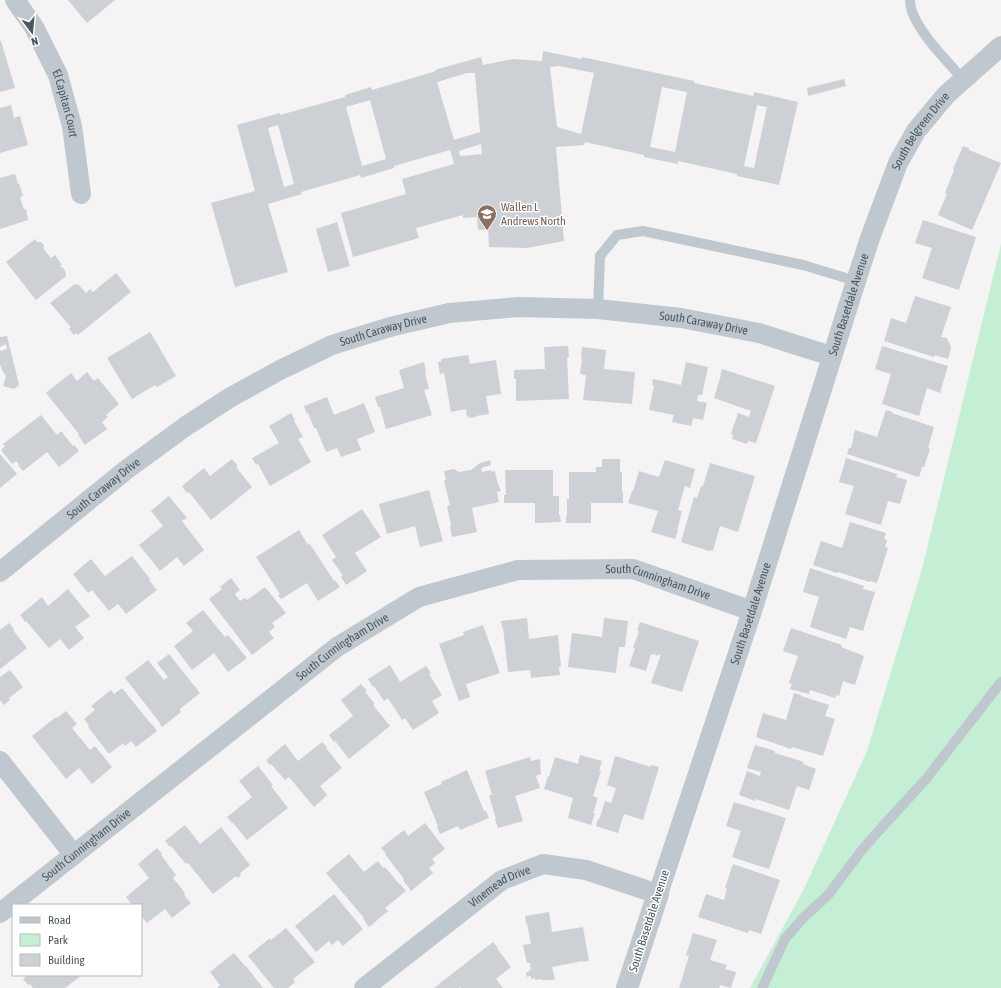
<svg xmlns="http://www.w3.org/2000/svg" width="1001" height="988" viewBox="0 0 1001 988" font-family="'Asap Condensed',sans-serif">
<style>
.green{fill:#c5efd4}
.building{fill:#cdd0d5;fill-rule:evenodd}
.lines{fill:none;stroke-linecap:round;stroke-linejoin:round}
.service{stroke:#bfc8ce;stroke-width:10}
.minor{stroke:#bfc8ce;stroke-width:20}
.tertiary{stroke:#bfc8ce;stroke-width:22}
.labels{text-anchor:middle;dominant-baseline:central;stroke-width:3;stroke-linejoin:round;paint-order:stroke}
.street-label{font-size:12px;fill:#4b5760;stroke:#fff}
.education-label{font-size:12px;fill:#785e54;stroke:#fff;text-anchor:start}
</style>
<rect width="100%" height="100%" fill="#f5f3f3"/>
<path class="green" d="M1001,244V988H750L804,889L867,751L922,569Z"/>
<path class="building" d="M68,0H115L87,23Z
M0,41H1L15,88L0,92Z
M543,51L582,59V57L694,81V83L753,96L754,92L798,102L779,185L737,176V174L678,161V164L644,157V155L585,142L584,145L556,147L564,241L527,248L489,247L488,229L478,230L477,217L463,218V215L416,228L419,238L353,257L341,213L406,194L402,179L454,164L450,150L394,166V168L361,178L360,175L301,192L302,194L268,204L288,272L235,287L211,203L255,191L237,125L280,113V115L345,97V95L371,87L372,90L436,71L435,70L481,57L483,65L513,59L542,61ZM559,66L594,73L581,134L557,127L550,67ZM467,73H475L480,132L454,140L437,82ZM662,87L687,92L675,152L650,147ZM370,100L386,159L362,166L346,107ZM757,105L767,107L754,168L744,166ZM278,125L294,184L284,187L268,128ZM481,144L482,154L460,156L459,151Z
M844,79L846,86L808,96L807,88Z
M11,105L14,118L20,116L28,145L0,153V108Z
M963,146L969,148V150L1001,163L972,230L938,215L947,194L945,193L954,170L953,169Z
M15,174L18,184L19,183L23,196L20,197L24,210L26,209L28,220L0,229V178Z
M923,220L976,237L959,290L922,278L932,248L915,243Z
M337,222L350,266L328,272L316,229Z
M35,239L37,242H41L44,245L43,248L51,258L55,255L62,265L59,267H62L65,271L66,276L36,300L6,262Z
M116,273L131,292L78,335L76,333L74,335L69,329L71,327L50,303L75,284L76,285L78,284L86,293L90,289L93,292Z
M915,296L951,307L941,337L947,338L951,348L948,359L935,355L934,357L884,341L891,318L906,323Z
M150,332L176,376L157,387L155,385L132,399L107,358Z
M7,336L19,385L14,389L3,386L6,376L3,372L0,364V351L7,349L6,344L0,347V337Z
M568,346L569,357L567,358L569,399L516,401V379H514V370L545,369L544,347Z
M882,346L948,366L940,393L927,388L919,416L882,404L891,374L875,369Z
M582,347L606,350L604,369L635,372L632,404L583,400L586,375L580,374L582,358L581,357Z
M468,355L470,364L496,360L501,394L486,396L489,414L476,416V417L469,418V416L467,417L466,409L451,412L444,373L440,374L438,362H441V359Z
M424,362L426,372L425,373L429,389L424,390L432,415L386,429L380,407H378L375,397L404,388L399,370Z
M686,362L708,367L702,395H698L697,401L707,403L703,420L693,418L691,426L672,422L674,415L649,410L654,385H652L653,379L681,385Z
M722,369L775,386L756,443L748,441L747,444L732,439L733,435L731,434L738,413L749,417L751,411L714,398L721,375H720Z
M87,372L94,381L98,378L119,404L106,415L108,417L102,422L107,429L85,445L78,435L79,434L46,393L71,373L77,381Z
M327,397L334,415L364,403L375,432L357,439L361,450L341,457L337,448L326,452L316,428H314L308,413L307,414L304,406Z
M886,410L893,412L892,413L934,427L928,448L930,449L924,467H922L919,477L847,454L849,448H851L854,436H853L855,430L877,437Z
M291,413L295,420L294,421L303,437L298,439L311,462L270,486L258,464L256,465L252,458L279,443L269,426Z
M41,415L57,435L61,431L73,446L74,445L79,451L59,467L47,452L23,471L18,465L19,464L16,461L12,464L1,450L5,446L3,444Z
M0,454L17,474L0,488Z
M846,458L897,474L896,477L907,480L900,504L888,501L881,525L845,514L854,486L839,482Z
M232,459L238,466L236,467L252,487L211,520L189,492L187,493L182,486L204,468L210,476Z
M602,459H620V472H622V492H623V503H591V523H566V516H567V499H569V472H596V467H602Z
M490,460L491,465L481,468L482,472L491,470L492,472L495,471L497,481L501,491L497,492L499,502L472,508L477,532L452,537L450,527L451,526L447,506L450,505L444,481L446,480L444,471L454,469L459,472L471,470L480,463Z
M665,460L695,469L690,488L685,486L678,510L682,511L677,531H678L675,539L651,532L658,511L628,503L632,491H633L639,471L659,477Z
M710,463L755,476L738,532L720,526L713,551L709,550V551L681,542L694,497L697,498L701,486H703Z
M505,470H553V496H559V515H560L561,522L535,523V503H504V495H506Z
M429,490L443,541L420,547L415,526L387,534L379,504Z
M169,496L187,518L182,521L204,550L184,566L177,557L160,571L139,545L163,526L151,511Z
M362,509L381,537L355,553L367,571L346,585L341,577L343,576L332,560L336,557L322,535Z
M850,522L886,533L884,539L887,540L885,547L888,548L877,583L870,581L869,582L838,572L837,573L813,565L821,541L842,548Z
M299,530L308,545L310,544L334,581L335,580L340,587L318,601L307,583L281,599L278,595L280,594L256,557Z
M132,556L150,579L149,580L157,590L126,614L118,604L109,611L92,590L88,593L73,574L91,559L105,576Z
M810,568L864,586L863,589L875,592L863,631L850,627L846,639L810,627L819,597L803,592Z
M231,578L240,590L235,594L240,601L245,598L247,600L265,587L286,613L272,623L275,627L269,632L274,638L252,655L209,599L222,589L220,587Z
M68,589L90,616L75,627L84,638L69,650L60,639L49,648L26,621L25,622L20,615L42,597L48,606Z
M203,610L225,637L228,635L247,658L228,672L214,653L192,670L174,646L193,631L186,623Z
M527,618L529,639L558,635L561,667H559L560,675L531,678L530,670L508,672L503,627L502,628L501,621Z
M604,618L628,621L625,647H619L616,673L568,667L572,633L602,637Z
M640,622L699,641L682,692L651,683L661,654L656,656L655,653L654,655L651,654L646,671L629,666L635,648H633L639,631L637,630Z
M9,623L14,629L13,630L27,648L0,669V630Z
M483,625L500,673L466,684L470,697L459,701L439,644L464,635L463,632Z
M791,628L842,645L841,647L864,656L855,685L843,681L839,696L836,695L835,698L810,690L809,694L790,689L792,684L789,683L798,656L783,651Z
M169,654L200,693L180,709L181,712L162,727L160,724V723L125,678L148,660L164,680L168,677L157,663Z
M390,665L400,682L426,666L431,673L429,674L442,695L432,701L439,713L413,730L405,718L402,720L388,698L384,701L374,686L373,687L368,679Z
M10,670L23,687L9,698L10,700L4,705L0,700V677Z
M361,684L367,691L365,692L375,704L373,705L390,726L349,759L335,741L334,742L329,735L353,716L341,700Z
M122,688L151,724H152L157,731L136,747L131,741L125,746L123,743L109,754L88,727L89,726L84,719L95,710L91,706L111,690L114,694Z
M794,693L801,695V696L829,705L825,716L835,719L823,756L792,747L791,749L756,737L763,713L786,720Z
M66,711L77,724L72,728L90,750L95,746L112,767L92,784L79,768L66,779L32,736L56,717L57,718Z
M322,742L327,747L326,748L342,768L320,786L327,795L314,807L289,777L285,780L271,764L270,765L266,760L285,744L298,761Z
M755,745L775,751V753L804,762L803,764L816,769L809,790L797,786L789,810L756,799L755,801L739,795L747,771L760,776L761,772L747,768Z
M580,755L602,761L599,771H601L593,796L598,798L593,813H595L591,825L568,818L573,798L544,789L548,776L549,777L555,757L578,764Z
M615,756L651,767V765L659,767L643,820L624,814L618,833L596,826L598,819L599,820L605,801L611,803L616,788L607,785Z
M530,757L531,761L540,759L541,774L536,776L540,788L515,796L523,821L498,828L495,819H496L489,795H492L485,771Z
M258,766L273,785L271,786L288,808L247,840L233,823H232L227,817L252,797L239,781Z
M467,770L484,811H486L489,818L460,830L458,826L440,834L437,827L438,826L424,792L442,784L441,782Z
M734,802L786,818L769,869L732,857L741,831L726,826Z
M425,823L445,849L432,859L435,863L429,868L433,873L411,891L403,880L404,879L385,854L386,853L381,848L404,830L408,836Z
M185,825L200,844L221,827L250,865L240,873L241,875L238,878L236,876L213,894L188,863L186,864L171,846L170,847L165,841Z
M157,848L162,854L161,855L176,875L173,878L185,893L184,895L191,903L172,918L165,909L147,923L141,916V905H132L126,897L149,878L138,864Z
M349,854L364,872L378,861L383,868L385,867L400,885V884L406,891L385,908L388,911L369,927L363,919L364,918L326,873Z
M733,864L780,880L761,934L749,930L748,933L698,917L706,894L724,900L727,889L725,888Z
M334,894L363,929L343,946L338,940L332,945L329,941L316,952L295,926Z
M549,912L552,932L583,927L589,961L583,962V961L552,967L555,980H541V979L535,980V978L531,979V976L527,977L526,972H529V970H531L530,963H527L523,945L531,944L527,923H526L525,916Z
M286,928L315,962L293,979L295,982L288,988H274L248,956L270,938L271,940Z
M693,933L717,940L710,960L727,965L725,969L736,972L731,988L720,985L719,988H679L689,956L686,955Z
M493,942L498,948H497L511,967L496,979L503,988H461L460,987L459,988H434Z
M234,953L245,966H246L263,988H217L220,985L210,972Z
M28,975H82L65,988H33L30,984L28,985L23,979Z"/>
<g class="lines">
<path class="service" d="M910,0C910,25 947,61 964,80
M598,309L600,256L617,235L643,231L803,265L856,281
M762,988L785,939L803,918L828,895L862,850L883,826L926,779L1001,682"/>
<g class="minor">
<path id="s1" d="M15,0L34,27L58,75L72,126L81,194"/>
<path id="s2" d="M0,572L126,470L186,426L231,397L280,370L332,345L390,327L449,313L518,307L598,309L681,318L759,333L831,356"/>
<path d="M0,761L74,855"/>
<path id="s3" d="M0,913L337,647L419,597L518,570L633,569L752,611"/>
<path id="s4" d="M364,988L502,880L543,864L586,870L658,894L752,611L856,281L870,238L898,163L916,131L946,95L1001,46"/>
</g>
<path class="tertiary" d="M627,988L658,894"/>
</g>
<defs>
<g id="school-pin" transform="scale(1)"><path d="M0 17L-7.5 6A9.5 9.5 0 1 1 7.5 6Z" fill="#8d6e63" stroke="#fff"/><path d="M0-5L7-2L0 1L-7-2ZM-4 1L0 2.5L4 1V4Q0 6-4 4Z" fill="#fff"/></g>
</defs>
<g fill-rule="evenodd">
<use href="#school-pin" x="487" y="214"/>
</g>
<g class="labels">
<g class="street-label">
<text stroke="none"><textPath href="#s1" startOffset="116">El Capitan Court</textPath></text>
<text stroke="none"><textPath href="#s4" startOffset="1147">South Belgreen Drive</textPath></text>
<text stroke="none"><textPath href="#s4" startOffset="958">South Basetdale Avenue</textPath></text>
<text stroke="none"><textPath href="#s2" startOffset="781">South Caraway Drive</textPath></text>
<text stroke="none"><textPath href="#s2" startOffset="457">South Caraway Drive</textPath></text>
<text stroke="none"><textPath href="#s2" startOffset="133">South Caraway Drive</textPath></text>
<text stroke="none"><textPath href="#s3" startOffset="770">South Cunningham Drive</textPath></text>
<text stroke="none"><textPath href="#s4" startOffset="634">South Basetdale Avenue</textPath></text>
<text stroke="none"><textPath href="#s3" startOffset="434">South Cunningham Drive</textPath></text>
<text stroke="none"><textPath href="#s3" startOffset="110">South Cunningham Drive</textPath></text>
<text stroke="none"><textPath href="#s4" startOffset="170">Vinemead Drive</textPath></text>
<text transform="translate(649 921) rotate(-72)">South Basetdale Avenue</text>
</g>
<g class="education-label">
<text x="501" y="207">Wallen L<tspan x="501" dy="14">Andrews North</tspan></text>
</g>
</g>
<rect x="12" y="904" width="130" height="72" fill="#ffffff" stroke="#b7bcbf"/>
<rect x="20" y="917" width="20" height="6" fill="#bfc8ce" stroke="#b7bcbf"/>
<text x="48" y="924" font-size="12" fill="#4b5760">Road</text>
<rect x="20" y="934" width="20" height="12" fill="#c5efd4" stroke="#b7bcbf"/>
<text x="48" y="944" font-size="12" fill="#4b5760">Park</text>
<rect x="20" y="954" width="20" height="12" fill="#cdd0d5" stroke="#b7bcbf"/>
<text x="48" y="964" font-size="12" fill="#4b5760">Building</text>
<g transform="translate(32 32) rotate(164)" stroke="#ffffff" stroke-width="3" paint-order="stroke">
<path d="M0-3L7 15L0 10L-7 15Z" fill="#4b5760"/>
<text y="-6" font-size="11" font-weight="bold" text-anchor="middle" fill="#4b5760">N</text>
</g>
</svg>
